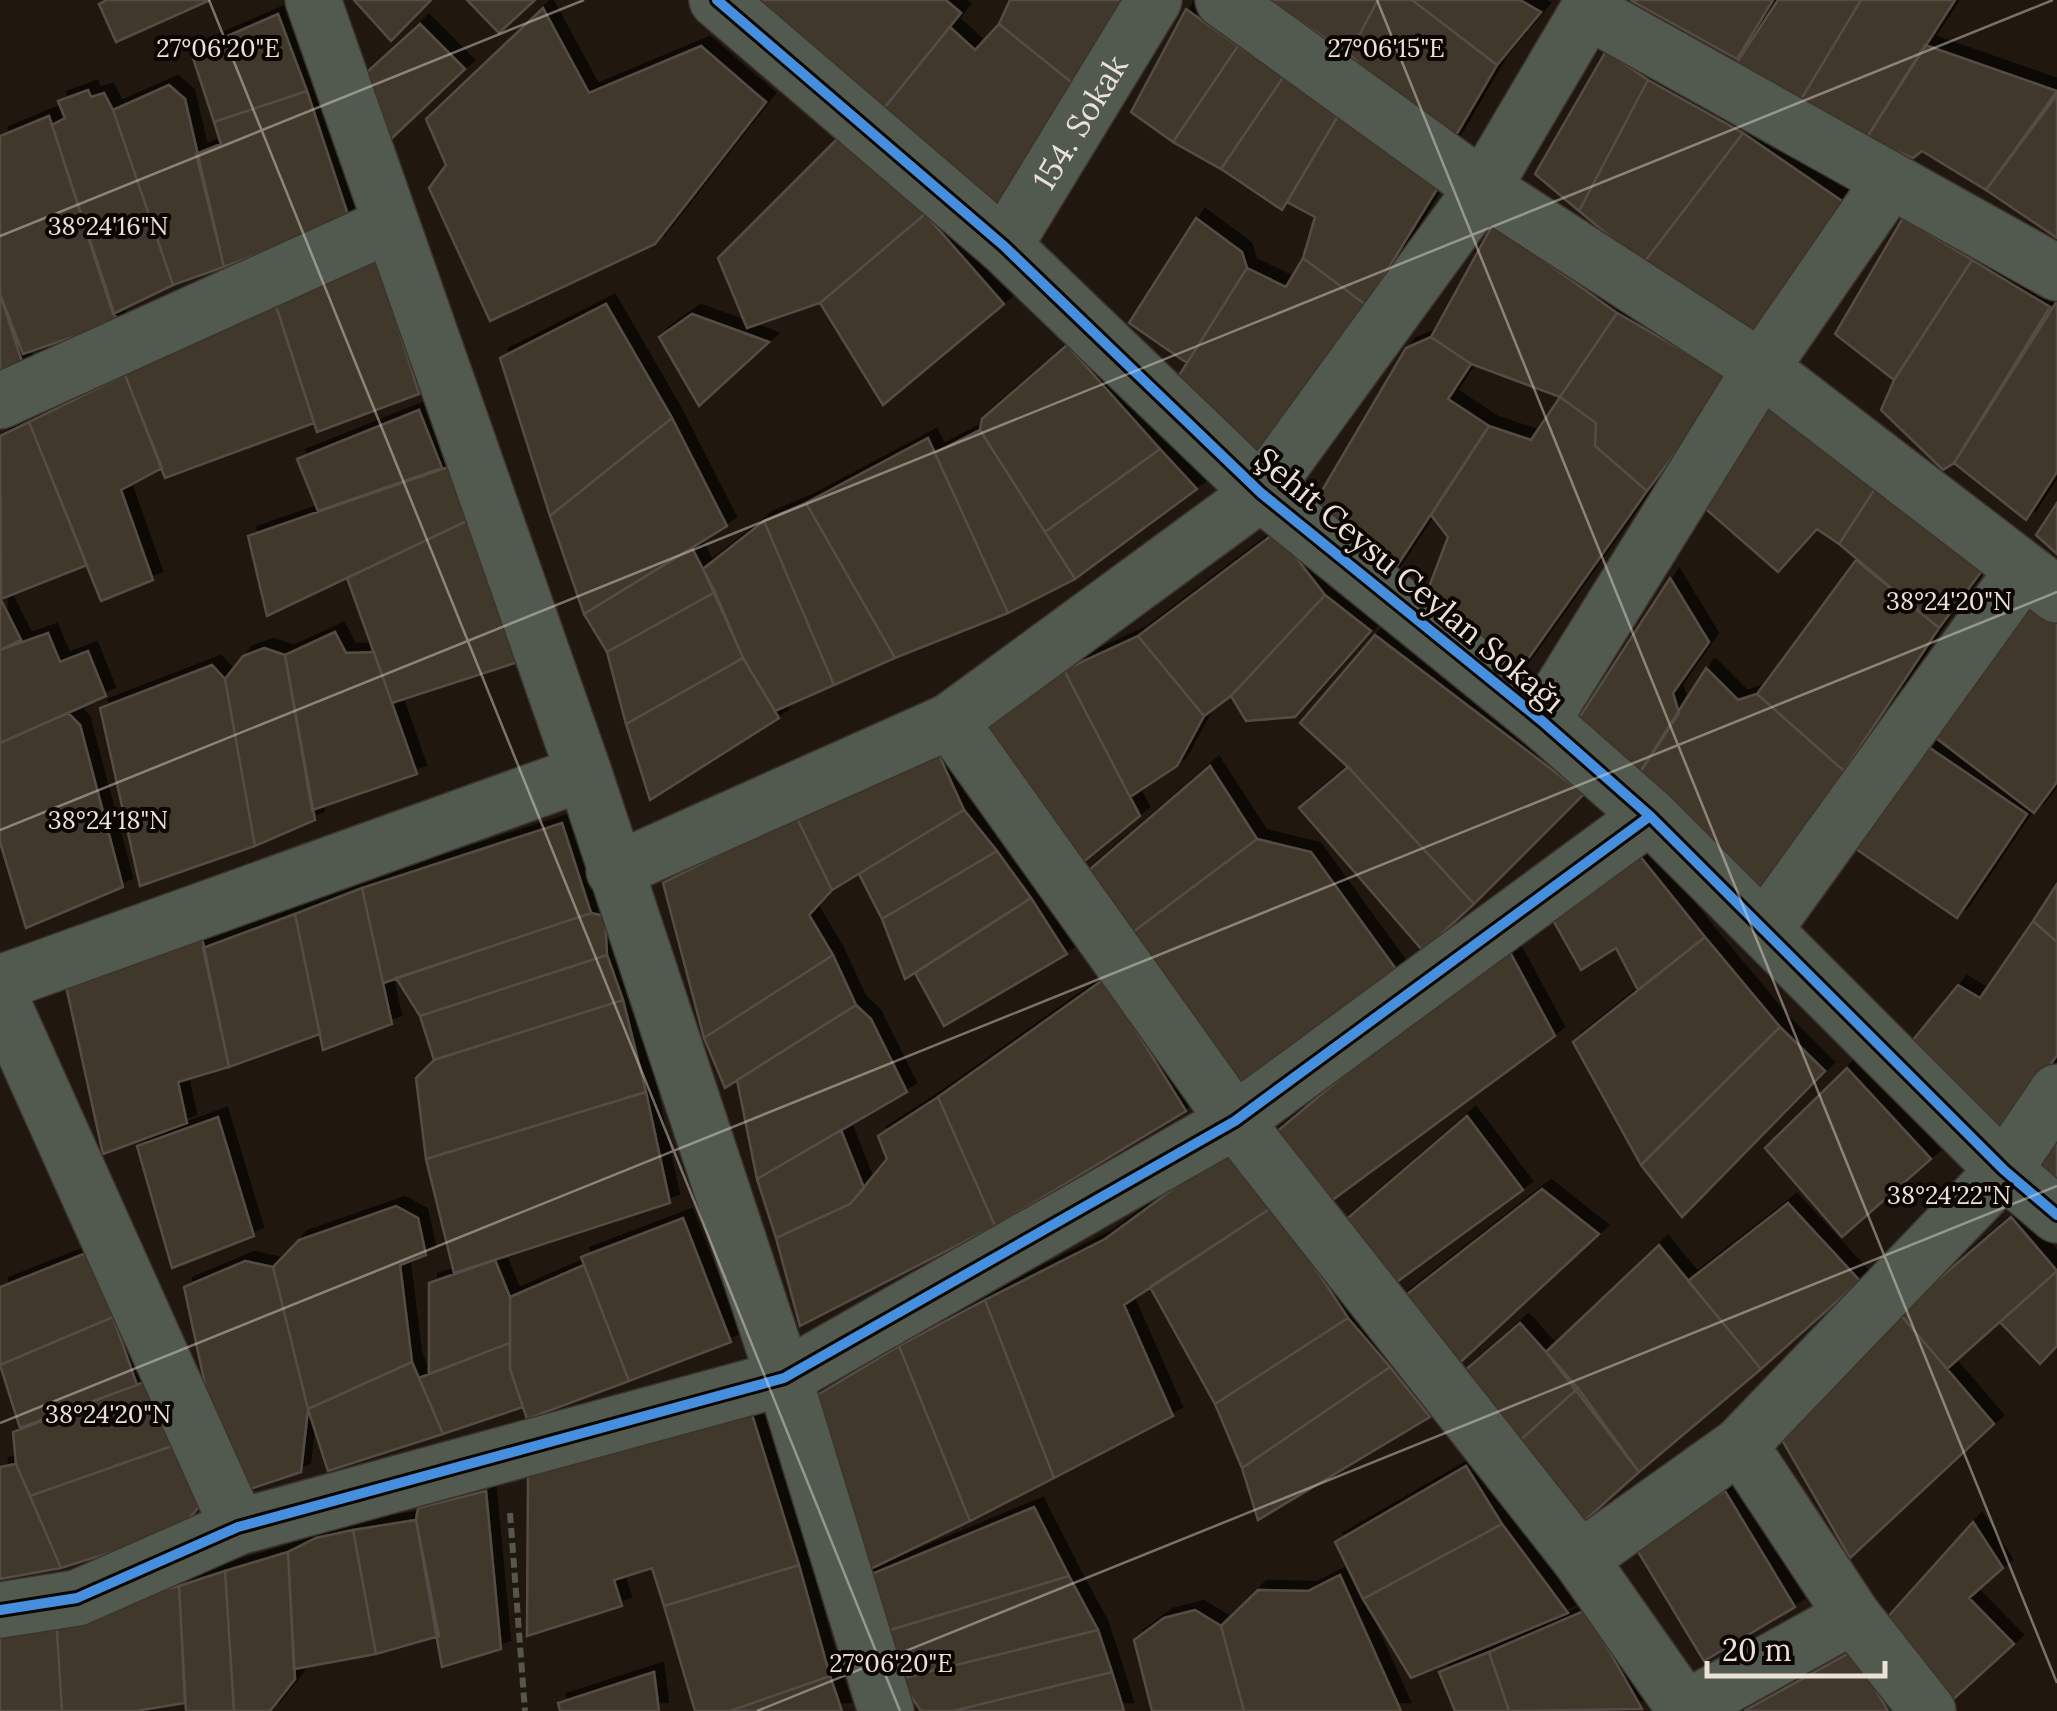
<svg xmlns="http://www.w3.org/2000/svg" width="2057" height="1711" viewBox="0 0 2057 1711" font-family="Lora,serif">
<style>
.building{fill:#41372b;stroke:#544d45;stroke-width:2.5;filter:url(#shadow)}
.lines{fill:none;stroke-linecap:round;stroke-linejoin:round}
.minor-casing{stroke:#3b342d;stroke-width:58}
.path{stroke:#55564d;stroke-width:6;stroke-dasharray:10 5;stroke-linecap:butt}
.minor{stroke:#525a4f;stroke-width:55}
.cycleway-casing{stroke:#0b0602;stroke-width:16}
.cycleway{stroke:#468fdf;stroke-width:10}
.ticks{fill:none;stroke:#ebe1d6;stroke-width:2.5;stroke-opacity:0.45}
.labels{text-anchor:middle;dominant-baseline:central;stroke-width:8;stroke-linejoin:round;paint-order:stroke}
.street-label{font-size:32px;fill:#ebe1d6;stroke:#0b0602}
.ticks-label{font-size:25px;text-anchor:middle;fill:#ebe1d6;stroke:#0b0602;stroke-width:8;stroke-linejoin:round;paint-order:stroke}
</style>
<defs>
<filter id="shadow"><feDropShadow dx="9" dy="-9" stdDeviation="0" flood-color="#0009"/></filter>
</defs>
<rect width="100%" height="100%" fill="#20180f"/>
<path class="building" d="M107,0H210L116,42L99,4Z
M354,0H431L391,41Z
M467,0H535L499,33Z
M745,0H946L961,13L881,112Z
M1010,0H1141L1081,90L999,24Z
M1268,0H1378L1349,54Z
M1378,0H1412L1497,65L1448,149L1349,54Z
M1412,0H1520L1541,12L1497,65Z
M1630,0H1773L1737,59Z
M1778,0H1861L1797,106L1732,70Z
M1861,0H1955L1866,139L1797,106Z
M543,8L589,93L701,46L766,102L655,244L490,321L429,188L446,165L426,119Z
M1186,9L1238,46L1173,142L1131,112Z
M278,14L307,91L214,122L191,52Z
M420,24L465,69L390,140L356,82Z
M999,24L1081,90L1007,212L881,112L950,27L975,50Z
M1925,45L2057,91L1986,190L1922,151L1913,158L1866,139Z
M1238,46L1284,76L1221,169L1173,142Z
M1606,51L1648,80L1579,211L1535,174Z
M1284,76L1338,116L1282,210L1221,169Z
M1648,80L1743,133L1643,264L1579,211Z
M169,85L185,99L224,267L173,285L113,110Z
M88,90L91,97L104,93L113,110L173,285L113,314L52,125L65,118L58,101Z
M307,91L349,218L224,267L196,154L221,144L214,122Z
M2057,95V238L1986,190Z
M49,116L117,322L23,354L0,294V136Z
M1338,116L1437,189L1366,305L1303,258L1315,217L1287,202Z
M844,132L925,214L820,303L747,328L718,258Z
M1743,133L1845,203L1762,338L1643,264Z
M925,214L1004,304L883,405L820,303Z
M1196,218L1242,252L1247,268L1187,363L1129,323Z
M1903,218L1972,260L1894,380L1835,334Z
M1493,224L1617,313L1560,397L1471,364L1431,337Z
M373,247L419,394L317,432L270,287Z
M1303,258L1366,305L1262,461L1178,377L1247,268L1286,287Z
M1972,260L2050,307L1954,463L1943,470L1881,410L1894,380Z
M0,294L25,371L0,381Z
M274,300L314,423L165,478L120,362Z
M2057,301V472L2026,520L1954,463Z
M606,304L672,418L550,516L500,358Z
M1617,313L1731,378L1647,491L1595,446L1596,423L1560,397Z
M692,314L769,342L699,406L659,337Z
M1431,337L1471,364L1448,399L1489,426L1387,581L1352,561L1317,499L1406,348Z
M1067,345L1160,449L1045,532L980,430L982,419Z
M125,375L162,468L121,490L153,580L101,601L29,422Z
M1560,397L1596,423L1595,446L1647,491L1513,680L1421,608L1448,537L1431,515L1489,426L1531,440Z
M1769,399L1880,481L1839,544L1817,529L1778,572L1699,503Z
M419,410L442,468L318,511L297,459Z
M672,418L727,526L584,614L550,516Z
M29,422L87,565L1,599L0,436Z
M980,430L1075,579L1008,613L935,453Z
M928,438L1008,613L895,658L806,503Z
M1160,449L1197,489L1075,579L1045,532Z
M454,465L473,518L267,616L248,536Z
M1880,481L1987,564L1939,628L1839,544Z
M806,503L895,658L834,685L764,521Z
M2057,503V554L2036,535Z
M473,518L521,661L392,703L347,578Z
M764,521L834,685L775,711L743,658L703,569Z
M1276,532L1325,595L1231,696L1204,716L1138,636Z
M692,548L715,592L607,652L584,614Z
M1856,560L1939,628L1844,771L1757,694Z
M1670,578L1709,642L1673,693L1679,713L1635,780L1577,721Z
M715,592L743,658L626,724L607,652Z
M1325,595L1371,631L1295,717L1246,721L1231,696Z
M0,598L21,640L0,650Z
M2029,600L2057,621V782L2034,813L1927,731Z
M335,632L346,653L374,652L417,774L312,810L285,655Z
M48,633L60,662L88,651L106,696L0,743V650Z
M1375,635L1584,794L1474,904L1348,767L1300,723Z
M1138,636L1204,716L1177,766L1130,797L1064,670Z
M264,648L285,655L315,820L255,846L225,679L243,656Z
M743,658L779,718L650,800L626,724Z
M212,665L225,679L255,846L140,886L100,708Z
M1706,668L1738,700L1757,694L1844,771L1780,874L1756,891L1635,780Z
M1064,670L1140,816L1066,876L974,725Z
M68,713L80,725L123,887L26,928L0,842V743Z
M933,742L964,810L832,890L796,816Z
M1924,744L2027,814L1957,918L1853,847Z
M1210,766L1257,839L1133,932L1088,871Z
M1348,767L1474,904L1423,951L1299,808Z
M964,810L997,851L882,919L859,874Z
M796,816L832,890L809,915L833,955L704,1038L663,883Z
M562,823L591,913L383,983L362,888Z
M1257,839L1311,852L1398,972L1228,1094L1133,932Z
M997,851L1031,898L905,979L882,919Z
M1639,855L1705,937L1638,990L1616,948L1581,970L1553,920Z
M2057,884V942L2033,921Z
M362,888L392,1024L323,1050L295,914Z
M1031,898L1067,954L944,1026L915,973Z
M591,913L605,916L607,955L420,1016L396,978Z
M295,914L320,1034L229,1067L203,948Z
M2033,921L2057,942V1055L2002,1134L1913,1040L1958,985L1980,998Z
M1705,937L1780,1027L1641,1165L1573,1042Z
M202,938L229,1067L178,1082L187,1123L103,1154L66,986Z
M1504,941L1555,1036L1327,1204L1268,1139Z
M607,955L623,1000L434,1060L420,1016Z
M833,955L856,1005L725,1088L704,1038Z
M1104,979L1186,1111L995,1226L938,1097Z
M623,1000L646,1092L426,1159L416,1078L434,1060Z
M856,1005L871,1019L907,1092L757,1179L737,1080Z
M1780,1027L1825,1071L1682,1217L1641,1165Z
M1847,1068L1931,1159L1842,1237L1765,1148Z
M646,1092L670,1203L454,1273L426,1159Z
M938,1097L995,1226L800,1326L776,1238L850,1204L887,1159L878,1136Z
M1467,1116L1523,1190L1383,1292L1342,1223Z
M218,1117L254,1236L172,1268L137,1146Z
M2057,1129V1192L2031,1166Z
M841,1130L864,1188L850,1204L776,1238L757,1179Z
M1229,1148L1274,1206L1124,1305L1173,1416L1054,1478L985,1300L1105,1239Z
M1542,1189L1599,1234L1440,1381L1392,1306Z
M1788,1203L1860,1281L1761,1369L1688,1281Z
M396,1206L418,1218L426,1255L400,1265L412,1362L308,1409L273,1267L299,1240Z
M1274,1206L1348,1318L1215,1404L1150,1287Z
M2011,1217L2057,1271L1947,1369L1899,1313Z
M683,1218L731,1342L629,1381L581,1257Z
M1659,1245L1761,1369L1639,1472L1546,1352Z
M89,1252L113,1317L0,1365V1287Z
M495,1260L510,1297V1343L429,1374V1283Z
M245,1261L273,1267L308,1409L301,1472L229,1496L184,1287Z
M584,1265L629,1381L527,1419L510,1369V1297Z
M2057,1271V1346L2040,1364L2000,1322Z
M985,1300L1054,1478L970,1521L899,1346Z
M1899,1313L1994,1424L1850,1558L1774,1426Z
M113,1317L137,1385L20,1428L0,1365Z
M1348,1318L1390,1367L1242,1468L1215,1404Z
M1520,1323L1578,1388L1515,1445L1462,1373Z
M510,1343V1369L523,1407L443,1434L419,1378Z
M899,1346L970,1521L860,1574L814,1397Z
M412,1362L443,1434L328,1471L308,1409Z
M1390,1367L1430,1417L1258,1520L1242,1468Z
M144,1382L172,1446L30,1496L16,1464L13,1432Z
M1578,1388L1639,1472L1572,1532L1515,1445Z
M749,1405L799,1565L664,1606L652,1568L614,1580L622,1606L527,1636L528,1473Z
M172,1446L200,1506L177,1532L61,1568L30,1496Z
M16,1464L61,1568L0,1579V1467Z
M1466,1466L1502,1524L1363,1599L1335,1542Z
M486,1491L501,1649L442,1667L416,1520L418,1508Z
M1725,1491L1795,1607L1704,1661L1634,1545Z
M1034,1507L1069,1576L887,1631L860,1579Z
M416,1520L439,1636L376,1654L353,1530Z
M1973,1522L2003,1568L1969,1598L2014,1644L1947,1705L1885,1620Z
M1502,1524L1568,1613L1411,1678L1363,1599Z
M353,1530L376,1654L294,1669L288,1552L316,1538Z
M288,1552L295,1679L270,1711H234L225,1571Z
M799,1565L830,1676L730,1711H695L664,1606Z
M225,1571L234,1711H186L179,1586Z
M1340,1575L1401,1711H1244L1221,1626L1258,1590L1308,1591Z
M1069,1576L1098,1630L899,1679L887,1631Z
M179,1586L185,1703L136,1711H62L56,1616Z
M1195,1610L1221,1626L1244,1711H1152L1134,1640L1164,1618Z
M1586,1610L1642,1709L1509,1711L1489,1652Z
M56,1616L62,1711H0V1626Z
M1098,1630L1112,1672L953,1711H921L899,1679Z
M1853,1651L1888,1711H1744Z
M1489,1652L1509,1711H1455L1439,1672Z
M654,1672L659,1711H560L558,1703Z
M1112,1672L1124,1711H953Z
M830,1676L842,1711H730Z"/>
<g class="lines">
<g class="minor-casing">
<g id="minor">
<path d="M313,0L584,773L784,1378L886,1711"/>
<path d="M717,0L1004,246L1261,493L1542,721L1650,816L2004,1170L2057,1215"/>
<path d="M1223,0L1483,188L1761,368L2057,595"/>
<path d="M1588,11L2057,273"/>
<path id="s1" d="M1004,246L1154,0"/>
<path d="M0,401L389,225"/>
<path d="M950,721L1235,1121L1580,1559L1685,1709"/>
<path d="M1542,721L1761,368L1890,181"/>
<path d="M614,871L950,721L1261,493L1483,188L1594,0"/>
<path d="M1766,927L2022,572"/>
<path d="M0,983L584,773"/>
<path d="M0,997L238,1527"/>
<path d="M1740,1445L1853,1616L1928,1711"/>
<path d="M1580,1559L1740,1445L2004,1170L2057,1092"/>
<path d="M0,1610L77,1598L238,1527L784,1378L1235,1121L1650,816"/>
<path d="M1681,1711L1853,1616"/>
</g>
</g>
<path class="path" d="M510,1513L525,1711"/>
<use href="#minor" class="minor"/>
<g class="cycleway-casing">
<path id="cycleway" d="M717,0L1004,246L1261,493L1542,721L1650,816L2004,1170L2057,1215
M0,1610L77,1598L238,1527L784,1378L1235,1121L1650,816"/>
</g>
<use href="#cycleway" class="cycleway"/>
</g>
<path class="ticks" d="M209,0L900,1711M1377,0L2057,1683M0,236L584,0M0,830L2053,0M0,1423L2057,592M757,1711L2057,1186"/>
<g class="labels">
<g class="street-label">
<text stroke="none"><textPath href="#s1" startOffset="145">154. Sokak</textPath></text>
<text transform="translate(1410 580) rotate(40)">Şehit Ceysu Ceylan Sokağı</text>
</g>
</g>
<g class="ticks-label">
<text x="218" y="57">27°06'20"E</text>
<text x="1386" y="57">27°06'15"E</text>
<text x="108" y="235">38°24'16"N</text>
<text x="1949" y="610">38°24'20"N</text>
<text x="108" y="829">38°24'18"N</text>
<text x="1949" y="1204">38°24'22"N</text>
<text x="108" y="1423">38°24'20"N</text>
<text x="891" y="1672">27°06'20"E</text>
</g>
<path d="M1707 1661v15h178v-15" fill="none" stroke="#ebe1d6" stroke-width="5"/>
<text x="1722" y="1661" font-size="30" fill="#ebe1d6" stroke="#0b0602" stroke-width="8" paint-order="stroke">20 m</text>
</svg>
